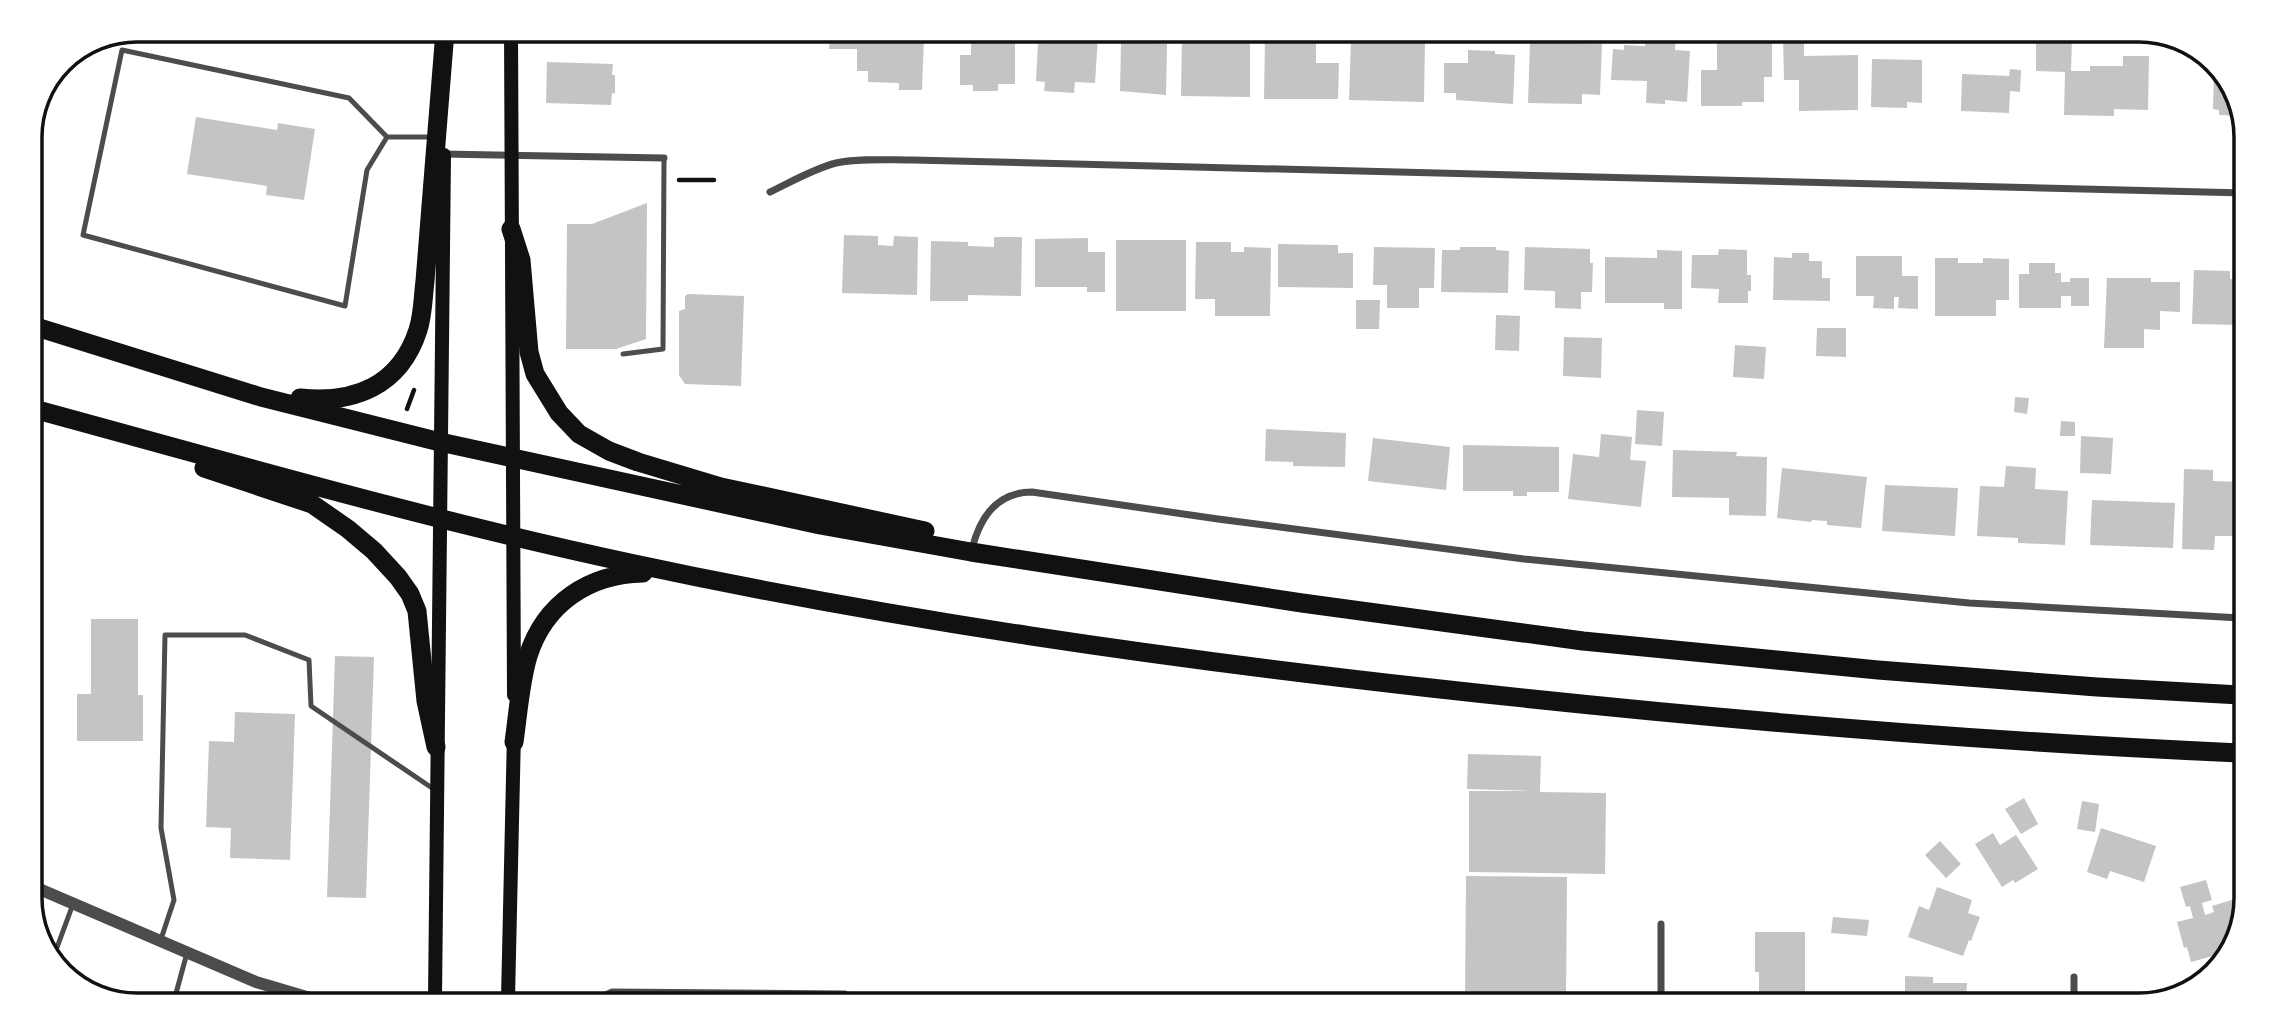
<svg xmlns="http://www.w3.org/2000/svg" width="2276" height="1035" viewBox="0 0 2276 1035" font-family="'Noto Sans',sans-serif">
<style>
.building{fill:#c4c4c4}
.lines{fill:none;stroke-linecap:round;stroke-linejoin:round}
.path{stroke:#111;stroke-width:4.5}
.service{stroke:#4c4c4c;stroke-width:5}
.minor{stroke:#4c4c4c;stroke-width:7}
.tertiary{stroke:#4c4c4c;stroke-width:12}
.secondary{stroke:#111;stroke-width:14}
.trunk{stroke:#111;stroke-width:19}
.rim{fill:none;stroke:#111;stroke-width:3.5}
</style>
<rect width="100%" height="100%" fill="#fff"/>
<path class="building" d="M830,33H855V36L875,37V43H900V37L924,38L922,90H899V83L868,82V71H857V49H829Z
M1042,33L1064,34L1063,43H1073V35L1098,36L1095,83L1075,82L1074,93L1044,91L1045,82L1036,81L1038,43L1042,44Z
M1182,34L1250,35V97L1181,96Z
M1265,36H1316V63H1339L1338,99H1264Z
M1646,36H1676L1675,50L1690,51L1687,102L1665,100V104L1646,103L1647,81L1611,80L1613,49L1624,50V45L1645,46Z
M1717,36H1772V77H1764V102H1742V106H1701V70H1717Z
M1783,36L1804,37V56L1858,55V110L1799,111V80H1784Z
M2036,37L2072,38L2071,71H2090V66H2123V56H2149L2148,110L2114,109V116L2064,115L2065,72L2036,71Z
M1351,40L1425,42L1424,102L1349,100Z
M971,42L1015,43V84H998V91H973V85H960V55H971Z
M1121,42L1167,44L1166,95L1120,91Z
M1530,42L1602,44L1600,95L1582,94V104L1528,103Z
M1468,50L1495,51V54L1515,55L1513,104L1456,100V93H1444V63H1468Z
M1872,59L1922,60V103L1907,102V108L1871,107Z
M547,62L613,64L612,75H615V94L612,93L611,105L546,103Z
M2214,66L2228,77L2241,116L2219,115V110L2213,109Z
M2010,69L2021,70L2020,92L2010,91L2009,113L1961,111L1962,74L2009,76Z
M196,117L277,130L278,123L315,129L304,200L266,195L267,186L187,174Z
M647,203L646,339L616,349H566L567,224H592Z
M844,235L878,236V245L893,246L894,236L918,237L917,295L842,293Z
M994,237H1022L1021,296L968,295V301H930L931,241L968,242V246L994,247Z
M1088,238V252H1105V292H1087V287H1035V239Z
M1116,240H1186V311H1116Z
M1196,242H1231V252H1244V247L1271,248L1270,316H1215V299H1195Z
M1278,244L1338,245V253H1353V288L1278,287Z
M1374,247L1435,248L1434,288H1419V308H1387V285H1373Z
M1460,247H1496V250L1509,251L1508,293L1441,292L1442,250H1460Z
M1525,247L1590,249V263H1593L1592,292H1581V309L1555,308V291L1524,290Z
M1719,249L1747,250V275H1751V291H1748V303H1718L1719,289L1691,288L1692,255H1718Z
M1657,250L1682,251V309H1664V303H1605V257L1657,258Z
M1792,253H1809V261H1822V278H1830V301L1773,300L1774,257L1792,258Z
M1856,256H1902V276H1918V309L1898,308L1899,297H1894V309L1873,308L1874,296H1856Z
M1935,258H1958V263H1983V258L2009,259V300H1996V316H1935Z
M2029,263H2055V273H2061V282H2070V278H2089V306H2071V296H2061V308H2019V274H2029Z
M2194,270L2230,271V279H2245L2244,325L2192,324Z
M2107,278H2151V282H2180V312L2160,311V330L2144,329V348H2104Z
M688,294L744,296L741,386L685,384L679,375V311L685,309V296Z
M1356,300H1380L1379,329H1356Z
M1496,315L1520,316L1519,351L1495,350Z
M1817,328H1846V357L1816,356Z
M1564,337L1602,338L1601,378L1563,376Z
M1735,345L1766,347L1764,379L1733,377Z
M2015,397L2029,398L2027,414L2014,412Z
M1637,410L1664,412L1662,446L1635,444Z
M2061,421L2075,422V436H2060Z
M1266,429L1346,433L1345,467L1293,466V462L1265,461Z
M1601,434L1632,437L1630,460L1646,461L1641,507L1568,499L1573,454L1599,457Z
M2081,436L2113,438L2111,474L2080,473Z
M1373,438L1450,447L1446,490L1368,481Z
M1463,445L1559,447V492H1527V496H1513V491H1463Z
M1673,450L1737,452L1736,456L1767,457L1766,516L1729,515V498L1672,497Z
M2006,466L2036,468L2035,489L2068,491L2065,545L2018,543V538L1977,536L1980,486L2004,487Z
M1782,468L1867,477L1861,528L1827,525V521L1812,520L1811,522L1777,518Z
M2184,469L2213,470V481L2243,482L2242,543H2235V536H2215L2214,550L2182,549Z
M1885,485L1958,488L1955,536L1882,531Z
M2092,500L2175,503L2173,548L2090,545Z
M91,619H138V695H143V741H77V694H91Z
M335,656L374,657L366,898L327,897Z
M235,712L295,714L290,860L230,858L231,828L206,827L209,741L234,742Z
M1468,754L1541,756L1540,792L1606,793L1605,874L1469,872V791H1530L1467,789Z
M2024,798L2038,824L2021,834L2005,809Z
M2082,801L2099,804L2095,832L2077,829Z
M2101,828L2156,846L2144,882L2110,871L2107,879L2087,872Z
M1993,833L2000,845L2016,835L2038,869L2015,883L2013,880L2002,887L1975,844Z
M1940,841L1961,864L1946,878L1925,855Z
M1466,876L1567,877L1566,1003L1465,1002Z
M2206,880L2212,900L2202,903L2205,915L2214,912L2212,906L2238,898V939L2224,956V953L2191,962L2187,947L2184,948L2177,922L2193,918L2190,906L2186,907L2180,887Z
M1937,887L1972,900L1968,913L1980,917L1971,941L1969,940L1963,956L1908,937L1919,906L1929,910Z
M1833,917L1869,920L1867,936L1831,933Z
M1755,932H1805V1004H1748V997H1759V972H1755Z
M1905,976L1933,977V983H1967L1966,998H1974V1005L1905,1004Z"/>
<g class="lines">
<path class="path" d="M679,180H714
M407,409L414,390"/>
<path class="service" d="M387,137L367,170L345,306L83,235L122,50L349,98L387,137H434
M623,354L663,349L664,158
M160,942L174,900L161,828L165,635H245L309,660L311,706L435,790
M52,961L73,904
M619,993L635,999
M175,997L187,953
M593,999L612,991L845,993L860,1000"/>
<path class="minor" d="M443,154L664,158
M770,192C791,182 813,169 836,163C860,158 888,160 913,160L2245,193
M972,549C980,517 997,492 1032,492L1218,519L1524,559L1969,603L2241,618
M1661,1003V924
M2074,1005V977"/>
<path class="tertiary" d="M30,885L256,982L310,998"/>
<path class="secondary" d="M511,31L514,695
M435,998L444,155
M508,999L514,733"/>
<path class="trunk" d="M511,229L521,260L529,352L535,374L559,413L579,434L609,451L638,462L721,487L925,531
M30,325L261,397L440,442L820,525L971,552L1302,603L1583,641L1878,670L2097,687L2240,695
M300,398C354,404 400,386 418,330C423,315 423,297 425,281L445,31
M30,408C229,462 428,520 630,563C894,620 1162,658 1431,688C1700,718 1969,741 2240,753
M204,468L312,504L348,529L374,551L398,577L410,594L417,611L426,701L436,747
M514,742C518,714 520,683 528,656C545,603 589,574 643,573"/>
</g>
<path d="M0 0H2276V1035H0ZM137 42H2139A95 95 0 0 1 2234 137V898A95 95 0 0 1 2139 993H137A95 95 0 0 1 42 898V137A95 95 0 0 1 137 42Z" fill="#fff" fill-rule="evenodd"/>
<path class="rim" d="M137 42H2139A95 95 0 0 1 2234 137V898A95 95 0 0 1 2139 993H137A95 95 0 0 1 42 898V137A95 95 0 0 1 137 42Z"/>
</svg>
